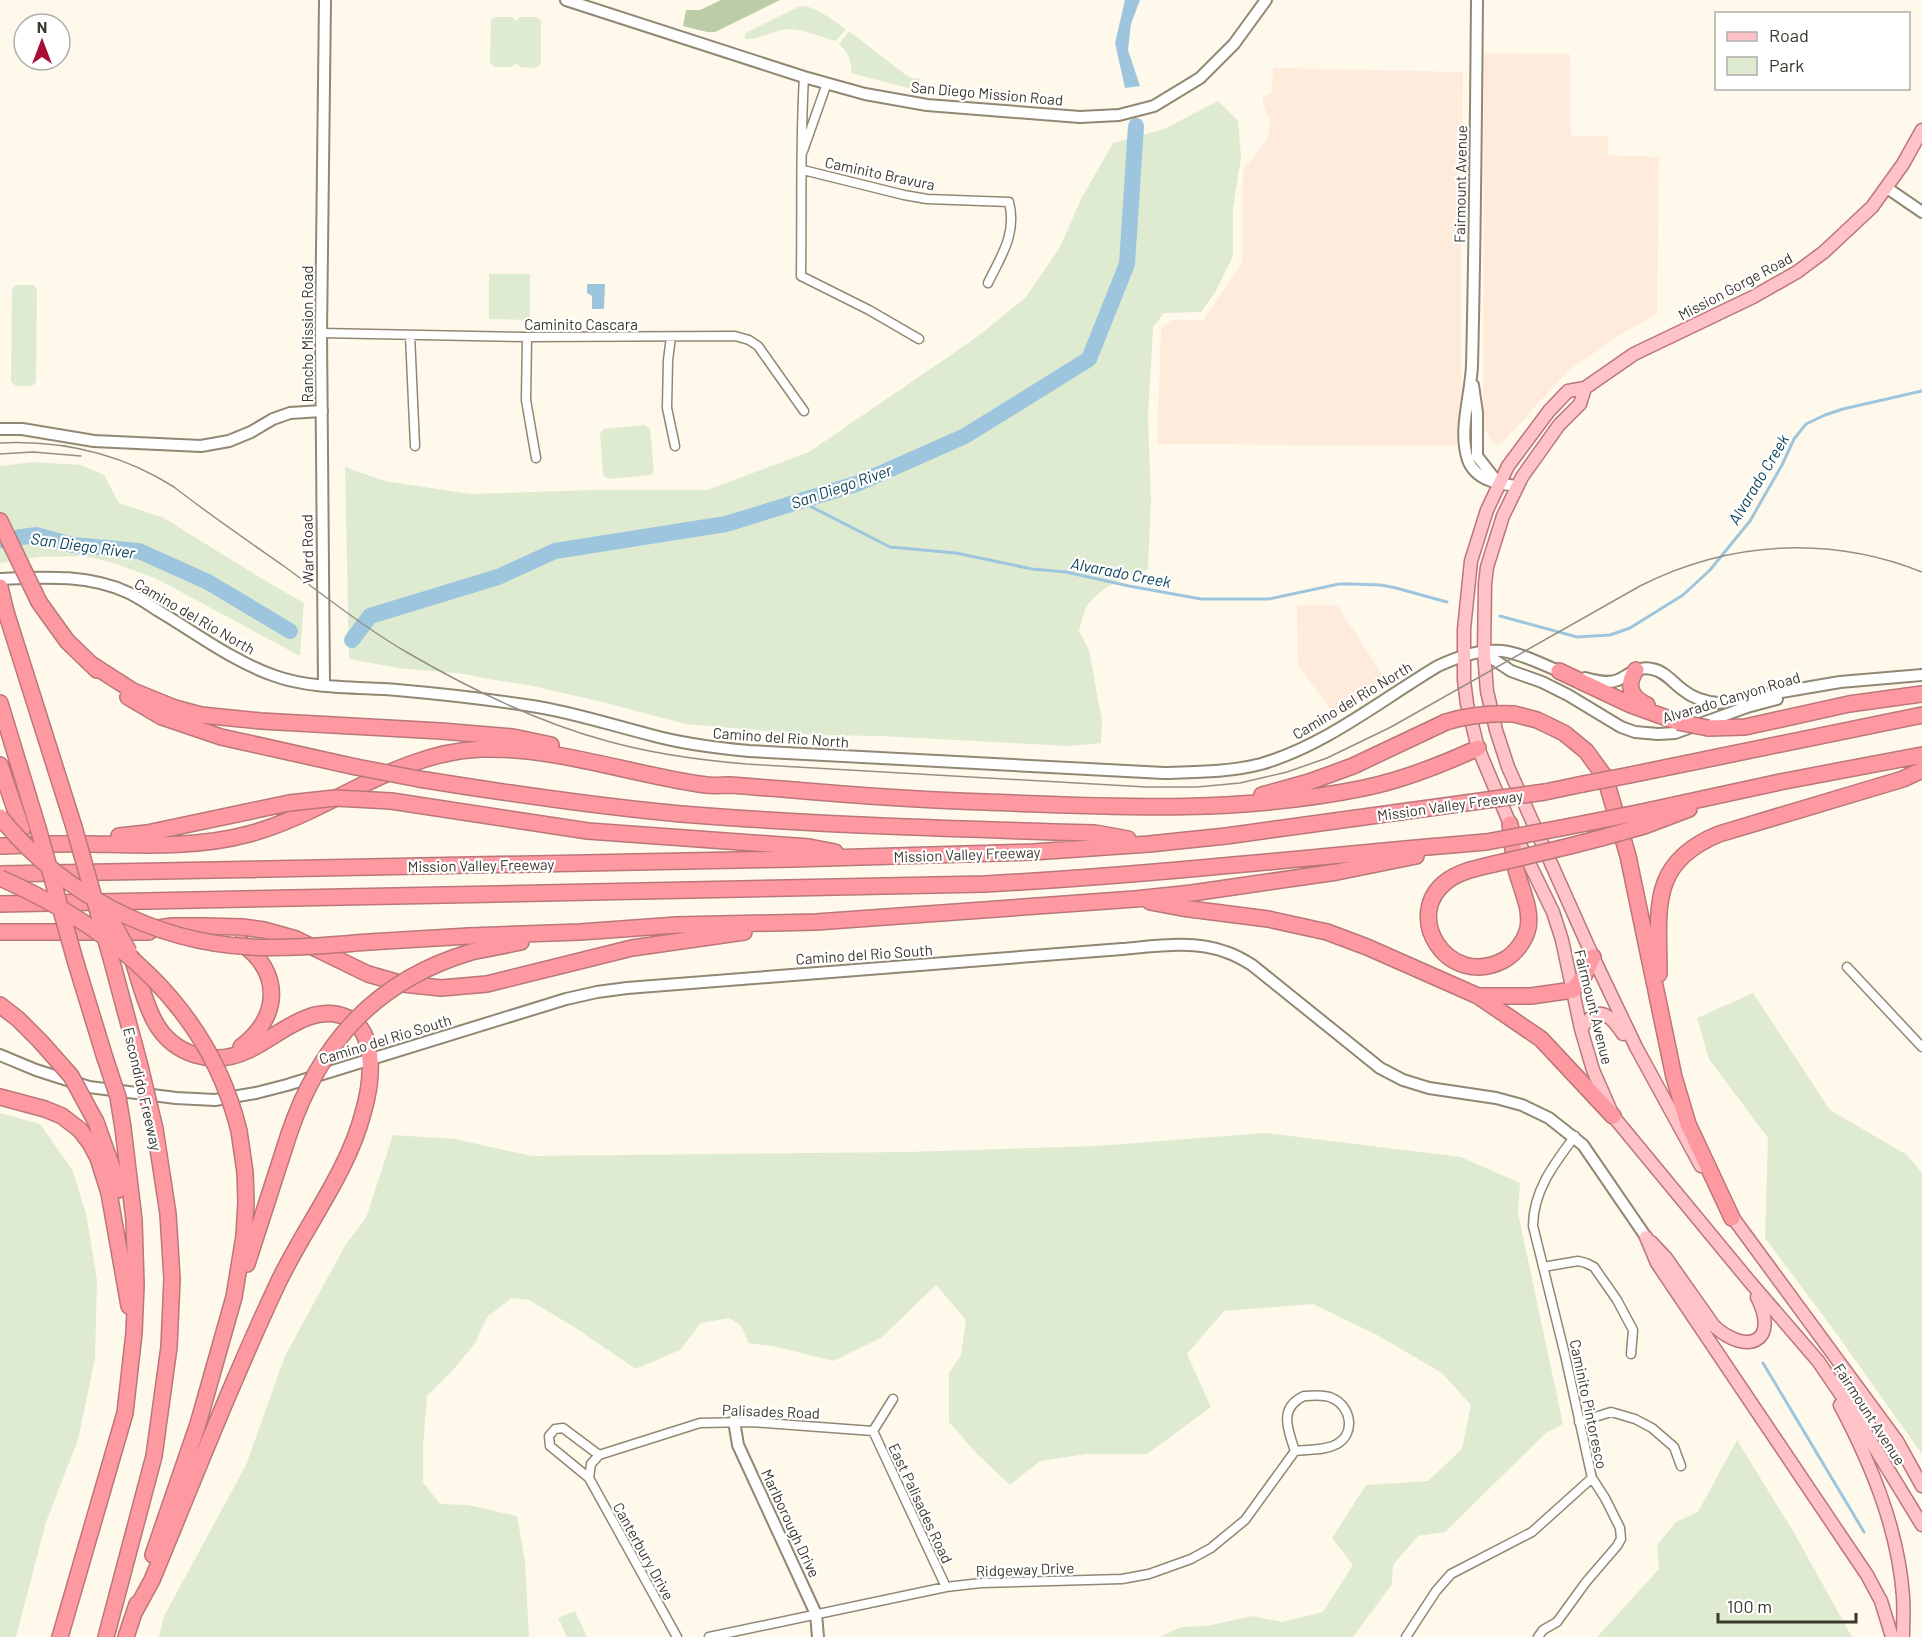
<svg xmlns="http://www.w3.org/2000/svg" width="1922" height="1637" viewBox="0 0 1922 1637" font-family="Barlow,sans-serif">
<style>
.commercial{fill:#ffebdc}
.green{fill:#dfebd1}
.forest{fill:#bbcca6}
.water{fill:#9dc6de}
.lines{fill:none;stroke-linecap:round;stroke-linejoin:round}
.stream{stroke:#9dc6de;stroke-width:3}
.river{stroke:#9dc6de;stroke-width:16}
.minor-casing{stroke:#918873;stroke-width:11}
.tertiary-casing{stroke:#918873;stroke-width:14}
.secondary-casing{stroke:#918873;stroke-width:14}
.primary-casing{stroke:#ba7779;stroke-width:15}
.motorway-casing{stroke:#ba7779;stroke-width:18}
.minor{stroke:#fff;stroke-width:8}
.tertiary{stroke:#fff;stroke-width:10}
.secondary{stroke:#fff;stroke-width:10}
.primary{stroke:#fec2c7;stroke-width:12}
.motorway{stroke:#fe99a2;stroke-width:15}
.tram{stroke:#948f84;stroke-width:1.5}
.motorway-bridge-casing{stroke:#ba7779;stroke-width:18;stroke-linecap:butt}
.motorway-bridge{stroke:#fe99a2;stroke-width:15}
.labels{text-anchor:middle;dominant-baseline:central;stroke-width:4.5;stroke-linejoin:round;paint-order:stroke}
.street-label{font-size:15px;fill:#3b372e;stroke:#fff}
.water-label{font-size:16px;font-style:italic;fill:#063f57;stroke:#fff}
</style>
<rect width="100%" height="100%" fill="#fff9eb"/>
<path class="commercial" d="M1484,53L1570,54L1571,136H1608V155L1659,157L1657,314L1620,335L1568,371L1506,439L1501,444H1496L1491,441L1483,426Z
M1273,68L1463,72L1461,186V429L1458,442L1453,446L1157,444L1161,331L1163,325L1173,320H1203L1242,263L1243,170L1268,139L1270,119L1263,106V96L1272,93Z
M1297,605H1337L1386,680L1335,716L1298,665Z"/>
<path class="green" d="M800,6C817,6 832,20 846,29L836,41C823,38 801,28 788,29C774,31 757,40 745,39V34L749,31Z
M495,17H512L516,21L520,17H537L541,21V64L536,68L520,67L516,63L511,67H495L490,63L491,20Z
M849,31L907,76L915,79L920,78L916,90L851,73C852,60 848,53 839,44Z
M1218,101L1238,121L1241,157L1233,209V256L1216,291L1201,312L1164,313L1153,327L1148,416L1151,501L1148,569C1126,578 1099,586 1086,608C1083,614 1081,624 1079,631L1089,650L1102,721L1101,743L1069,746L880,736L812,735L686,724L598,701L528,685L494,680L464,674L398,668L349,659L345,467L384,481L471,494L593,490H707L809,452L977,337L1026,297L1060,247L1081,199L1113,143L1164,129Z
M489,274H530V320L489,319Z
M16,285H33L37,289L36,382L32,386H16L11,382L12,289Z
M645,425L650,429L654,471L651,475L608,479L603,475L600,433L604,429Z
M33,462L81,465L104,475L119,503L164,518L269,583L304,603L300,656L157,579L114,563L85,556L39,557L0,563V466Z
M1753,993L1830,1110L1907,1155L1922,1173V1454L1836,1333L1765,1238L1768,1138L1709,1059L1697,1018Z
M0,1113L40,1124L72,1169L86,1213L97,1280L95,1358L78,1440L46,1522L16,1637H0Z
M1265,1133L1461,1157L1520,1183L1518,1213L1563,1424L1546,1433L1445,1532L1418,1536L1393,1565L1392,1584L1353,1637H1160L1181,1627L1206,1626L1253,1616L1282,1622L1323,1612L1353,1565L1332,1538L1366,1485L1428,1481L1462,1449L1471,1405L1442,1373L1377,1335L1313,1304L1224,1311L1187,1354L1211,1407L1147,1454H1087L1040,1461L1010,1485L976,1453L949,1422V1373L961,1355L966,1320L936,1285L881,1338L833,1361L777,1347L749,1343L741,1326L729,1318L701,1323L680,1350L636,1369L574,1327L529,1300L512,1298L487,1317L475,1343L455,1368L427,1396L423,1447V1482L440,1504L468,1505L517,1516L525,1561L529,1637H159L164,1616L246,1465L285,1356L346,1244L366,1218L393,1135L455,1139L532,1156L906,1152L1097,1146Z
M1737,1440L1793,1531L1852,1637H1597L1659,1569L1657,1545L1676,1522L1698,1512Z
M575,1611L587,1637H567L558,1618Z"/>
<path class="forest" d="M721,0H780L715,32H707L683,26L686,10H700Z"/>
<path class="water" d="M1125,0H1140L1131,24L1128,50L1140,86L1125,88L1115,43Z
M587,284H605L604,309H592V296L587,293Z"/>
<g class="lines">
<path class="stream" d="M800,501L890,547L956,553L1032,569L1066,572L1129,586L1201,599H1269L1339,584H1351L1381,585L1396,588L1447,602
M1500,616L1577,637L1610,635L1630,628L1683,595L1710,570L1750,521L1782,465L1794,439L1806,424L1825,415L1843,409L1922,391
M1763,1363L1864,1532"/>
<path class="river" d="M0,540L36,535L73,545L139,551L208,582L290,631
M352,640L370,616L498,577L555,551L726,524L859,483L965,436L1089,359L1127,264L1136,126"/>
<g class="minor-casing">
<path id="minor" d="M804,77C800,143 802,209 801,276L869,310L919,339
M803,151L827,83
M803,170L904,195L927,199L1009,202C1017,234 1001,256 988,283
M321,333L527,337L735,336L749,340L758,346L804,411
M410,335L415,446
M527,337L526,400L536,458
M671,337L668,360L667,408L675,446
M1847,967L1922,1047
M1543,1267L1578,1261L1586,1263L1594,1267L1617,1300L1633,1330L1631,1354
M1304,1396C1313,1396 1323,1394 1332,1398C1351,1406 1356,1433 1337,1444C1324,1451 1308,1449 1295,1451C1288,1430 1278,1408 1304,1396Z
M1579,1422L1611,1412L1635,1419L1652,1428L1674,1447L1681,1466
M873,1431L946,1587
M873,1431L893,1399
M599,1455L563,1428L555,1429L549,1436L550,1446L589,1478L677,1637
M589,1478L591,1464L599,1455L700,1423L751,1422L873,1431
M709,1637L946,1587L981,1583L1122,1579L1149,1574L1191,1559L1211,1548L1245,1520L1295,1451
M1406,1637L1436,1591L1451,1574L1532,1532L1592,1478
M1538,1637L1543,1630L1557,1622L1586,1582L1617,1546L1621,1539L1620,1528L1605,1498L1592,1478L1565,1355L1533,1226C1533,1191 1554,1164 1575,1136"/>
</g>
<g class="tertiary-casing">
<path id="tertiary" d="M1477,0C1476,122 1475,243 1472,365C1471,395 1458,431 1468,460C1476,481 1499,484 1517,486
M1887,188L1922,212
M1473,385L1477,413V456L1499,484
M0,429H22L94,441L201,446L229,441L251,432L273,419L290,413L322,411
M1484,653L1511,671L1542,682L1568,695L1621,727L1635,732L1658,734L1675,733L1747,707L1777,699
M1585,678C1596,681 1608,684 1618,680C1630,674 1638,666 1652,669C1665,671 1673,683 1683,690C1693,698 1705,702 1718,703L1840,682L1922,675
M0,1055L36,1070L89,1087L176,1098L215,1100L256,1093L287,1085L566,999L597,992L627,988L1122,949C1157,946 1193,940 1226,952C1235,955 1244,960 1252,965L1380,1068L1403,1080L1429,1088L1496,1098L1522,1105L1549,1118L1583,1145L1646,1237
M734,1421L738,1445L816,1614L818,1637"/>
</g>
<g class="secondary-casing">
<path id="secondary" d="M566,0L804,77L865,94L927,105L1080,117L1119,115L1154,106L1200,78L1234,44L1266,0
M0,579C44,577 89,574 129,593C139,598 148,604 157,610C196,633 232,661 275,676C311,689 358,687 397,690C442,694 487,699 532,706C572,712 611,725 651,735C683,744 716,748 749,751L1164,773C1197,772 1230,772 1261,764C1326,745 1381,700 1438,666C1457,657 1481,649 1502,651C1521,653 1541,664 1559,671
M324,686L321,333L325,0"/>
</g>
<g class="primary-casing">
<path id="primary" d="M1922,130L1903,164L1872,207L1824,252L1797,272L1753,297L1634,354L1585,388L1568,391L1549,411L1508,466L1487,510L1471,561L1464,629V680L1467,704L1478,748L1510,824L1553,912L1562,940L1581,1029L1593,1070L1613,1116L1750,1282L1818,1361L1853,1412L1922,1525
M1585,388L1580,404L1559,425L1522,477L1503,516L1487,567L1485,584L1484,653L1487,691L1496,730L1508,767L1593,957L1636,1047L1701,1166
M1581,1029C1598,1004 1609,1013 1623,1034
M1728,1211L1897,1441L1922,1486
M1646,1237L1657,1263L1867,1575L1881,1601L1892,1637
M1651,1242L1666,1258L1714,1326C1747,1356 1780,1342 1757,1297
M1840,1405C1871,1464 1898,1528 1903,1596C1904,1609 1903,1623 1903,1637"/>
</g>
<g class="motorway-casing">
<path id="motorway" d="M0,521L9,540
M0,587L6,612L74,827
M39,602L67,641L97,670
M91,664L133,691L175,708L201,715L261,721L441,731L513,737L551,745
M1636,670C1626,685 1630,697 1647,705
M1559,671L1631,705L1678,722
M128,697L162,717L221,737L356,767
M0,703L38,828
M1514,714L1537,720L1564,733L1586,751L1605,777L1628,856L1674,1077L1688,1124L1732,1218
M1708,728L1745,727L1849,704L1922,694
M0,765L22,830
M1630,775L1922,715
M419,779C506,793 593,806 681,814C819,825 956,829 1095,833L1128,839
M1545,792L1583,784
M1262,795L1309,782L1353,766L1446,722
M391,801L588,831L809,847L835,852
M1642,812L1780,782L1922,755
M1644,826L1689,809
M1561,828L1597,821
M119,836L147,833L289,803
M0,846C30,845 60,843 91,844C144,845 197,848 249,834C330,812 396,752 482,749C558,747 632,775 706,785C714,786 721,785 729,785C747,786 764,788 782,789C850,795 918,800 986,802C1112,807 1239,814 1364,788C1403,780 1441,765 1478,748
M1570,846L1601,838
M1494,864C1478,868 1460,871 1447,881C1401,915 1448,990 1504,960C1515,954 1525,941 1528,928C1532,907 1519,885 1515,865C1513,852 1512,838 1510,824
M0,874L792,859L1033,852L1149,844L1226,836L1473,802
M1150,902L1182,908L1268,919L1327,932L1367,947L1478,996L1541,1039L1613,1116
M0,904L985,884C1152,875 1319,856 1486,842
M139,931L172,926H204L242,927L264,930L296,939L368,974L403,984L441,988L487,984L632,948L744,932
M0,932H149
M469,936L580,932L677,925L816,922L1135,899L1192,893L1337,872L1416,856
M471,952L521,942
M111,958L140,1066
M132,958C139,978 144,1002 155,1022C174,1056 214,1067 249,1050C279,1036 312,1001 348,1018C379,1033 371,1086 363,1113C348,1172 304,1228 278,1283C232,1381 193,1481 152,1580L134,1613
M75,960L105,1058
M1659,974C1659,910 1648,863 1719,834L1903,779L1922,770
M1478,996H1531L1573,990L1584,976L1593,957
M0,1005L18,1019L40,1041
M241,1047C280,1017 283,973 241,943
M0,1097L45,1109L62,1116L80,1130L90,1143L98,1158L109,1193L129,1306
M96,1122L112,1167L118,1190
M247,1264L289,1134
M153,1555L198,1424L234,1297L244,1236L246,1202L245,1172L239,1131
M60,1637L125,1413L134,1333L136,1285L134,1220L123,1128
M106,1637L154,1456L169,1347L172,1279L168,1214L155,1129
M126,1637L137,1604"/>
</g>
<use href="#minor" class="minor"/>
<use href="#tertiary" class="tertiary"/>
<use href="#secondary" class="secondary"/>
<use href="#primary" class="primary"/>
<use href="#motorway" class="motorway"/>
<path class="tram" d="M0,443C63,440 120,453 174,487C210,515 248,541 285,567C325,596 365,628 408,653C470,689 537,722 607,741C653,754 699,760 746,764L1146,787H1197L1240,783L1287,772L1327,758L1391,727L1640,586C1729,541 1829,535 1922,572
M0,454L33,452L81,456"/>
<g class="motorway-bridge-casing">
<path id="motorway-bridge" d="M9,540L39,602
M1446,722C1469,715 1490,713 1514,714
M1678,722L1708,728
M356,767L419,779
M1583,784L1630,775
M1473,802L1545,792
M289,803L335,798L391,801
M0,817C61,893 153,942 251,947C290,949 330,945 369,942C402,940 436,938 469,936
M1597,821L1642,812
M74,827L111,958
M38,828L75,960
M1601,838L1644,826
M1486,842L1561,828
M1494,864L1570,846
M0,878C113,927 209,1007 239,1131
M103,905L129,952
M40,1041L71,1076L96,1122
M105,1058L118,1097L123,1128
M140,1066L155,1129
M289,1134C320,1042 377,980 471,952"/>
</g>
<use href="#motorway-bridge" class="motorway-bridge"/>
</g>
<g class="labels">
<g class="street-label">
<text transform="translate(987 93) rotate(5)">San Diego Mission Road</text>
<text transform="translate(880 173) rotate(12)">Caminito Bravura</text>
<text transform="translate(1460 184) rotate(-89)">Fairmount Avenue</text>
<text transform="translate(1735 286) rotate(-28)">Mission Gorge Road</text>
<text x="581" y="324">Caminito Cascara</text>
<text transform="translate(307 334) rotate(-90)">Rancho Mission Road</text>
<text transform="translate(307 549) rotate(-91)">Ward Road</text>
<text transform="translate(195 616) rotate(30)">Camino del Rio North</text>
<text transform="translate(1731 697) rotate(-17)">Alvarado Canyon Road</text>
<text transform="translate(1352 700) rotate(-31)">Camino del Rio North</text>
<text transform="translate(781 737) rotate(4)">Camino del Rio North</text>
<text transform="translate(1450 805) rotate(-8)">Mission Valley Freeway</text>
<text transform="translate(967 854) rotate(-2)">Mission Valley Freeway</text>
<text transform="translate(481 865) rotate(-1)">Mission Valley Freeway</text>
<text transform="translate(864 954) rotate(-4)">Camino del Rio South</text>
<text transform="translate(1594 1007) rotate(76)">Fairmount Avenue</text>
<text transform="translate(385 1039) rotate(-17)">Camino del Rio South</text>
<text transform="translate(143 1089) rotate(77)">Escondido Freeway</text>
<text transform="translate(1589 1404) rotate(78)">Caminito Pintoresco</text>
<text transform="translate(771 1411) rotate(2)">Palisades Road</text>
<text transform="translate(1870 1414) rotate(57)">Fairmount Avenue</text>
<text transform="translate(921 1503) rotate(65)">East Palisades Road</text>
<text transform="translate(791 1523) rotate(65)">Marlborough Drive</text>
<text transform="translate(644 1551) rotate(61)">Canterbury Drive</text>
<text transform="translate(1025 1569) rotate(-2)">Ridgeway Drive</text>
</g>
<g class="water-label">
<text transform="translate(1758 479) rotate(-59)">Alvarado Creek</text>
<text transform="translate(841 486) rotate(-19)">San Diego River</text>
<text transform="translate(83 545) rotate(8)">San Diego River</text>
<text transform="translate(1121 572) rotate(11)">Alvarado Creek</text>
</g>
</g>
<rect x="1715" y="12" width="195" height="78" fill="#ffffff" stroke="#b1afab" stroke-width="1.5"/>
<rect x="1727" y="32" width="30" height="9" fill="#fec2c7" stroke="#b1afab" stroke-width="1.5"/>
<text x="1769" y="42" font-size="18" fill="#3b372e">Road</text>
<rect x="1727" y="57" width="30" height="18" fill="#dfebd1" stroke="#b1afab" stroke-width="1.5"/>
<text x="1769" y="72" font-size="18" fill="#3b372e">Park</text>
<g transform="translate(42 42)"><circle r="28" fill="#ffffff" stroke="#b1afab" stroke-width="1.5"/>
<path d="M0-4.5L10 22L0 15L-10 22Z" fill="#a70d35"/>
<text y="-9" font-size="16" font-weight="bold" text-anchor="middle" fill="#3b372e">N</text>
</g>
<path d="M1718 1613v9h138v-9" fill="none" stroke="#3b372e" stroke-width="3"/>
<text x="1727" y="1613" font-size="18" fill="#3b372e" stroke="#ffffff" stroke-width="4.5" paint-order="stroke">100 m</text>
</svg>
